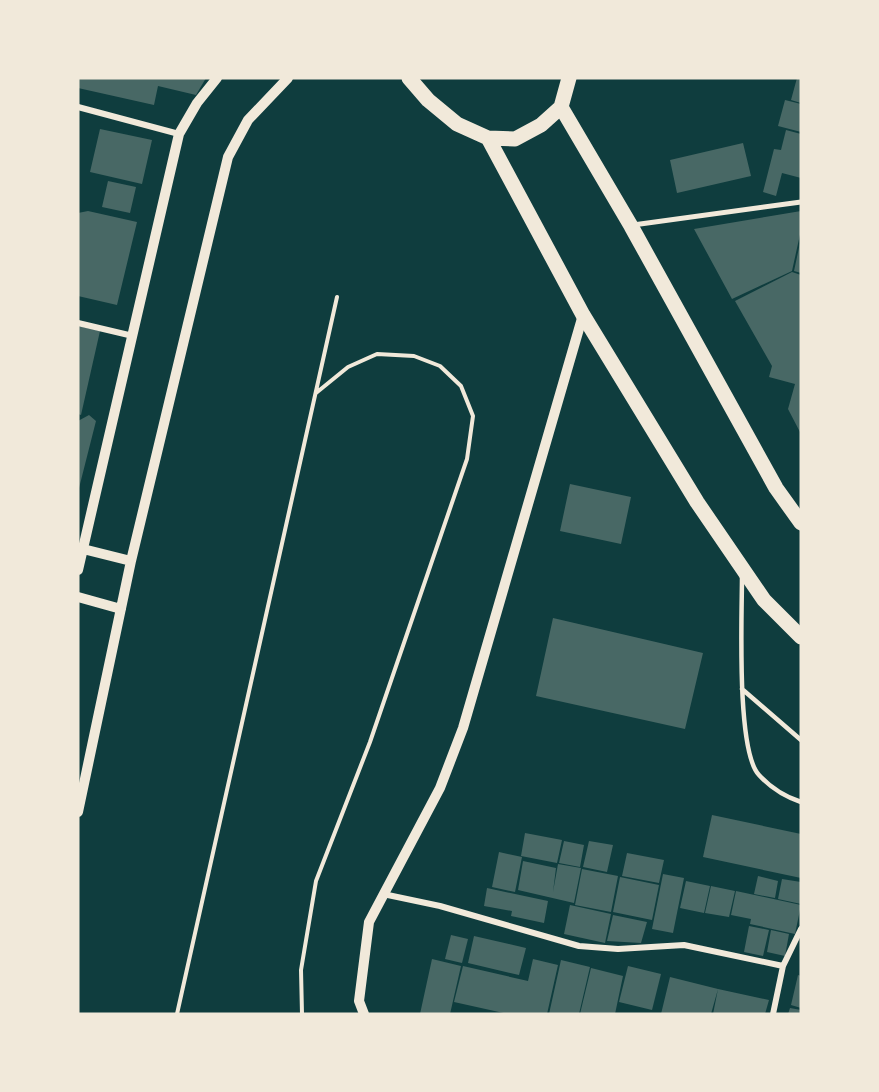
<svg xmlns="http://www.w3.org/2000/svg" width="879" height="1092" viewBox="0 0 879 1092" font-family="Jost,sans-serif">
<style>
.building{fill:#486865}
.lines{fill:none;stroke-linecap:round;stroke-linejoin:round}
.path{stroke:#f1e9da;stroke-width:4}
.service{stroke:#f1e9da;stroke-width:4.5}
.pedestrian{stroke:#f1e9da;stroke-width:5}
.minor{stroke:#f1e9da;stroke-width:6}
.tertiary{stroke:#f1e9da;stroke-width:10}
.primary{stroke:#f1e9da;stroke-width:15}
</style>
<rect width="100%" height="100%" fill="#0f3d3e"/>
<path class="building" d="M78,78H206L196,95L158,86L154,105L78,88Z
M797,78H801V103L791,100Z
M785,100L801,104V132L778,126Z
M100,129L152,140L142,184L90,172Z
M786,130L801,134V178L782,173L776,196L763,192L774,149L781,150Z
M743,143L751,176L677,193L670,160Z
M108,181L136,187L130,213L102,207Z
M88,211L137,222L117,305L78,296V213Z
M801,211V230L792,271L732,299L694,229Z
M800,243H801V273L794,271Z
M792,272L801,275V434L788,409L795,384L769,377L772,366L735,301Z
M78,326L100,331L81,415L78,414Z
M89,415L96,421L78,492V421Z
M570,484L631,497L621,544L560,531Z
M553,618L703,653L685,729L536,696Z
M712,815L801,834V878L703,857Z
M525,833L562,840L557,863L521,856Z
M564,841L584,845L580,867L559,863Z
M589,841L613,845L607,872L583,867Z
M499,852L522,857L515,892L492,887Z
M627,853L664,860L659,883L622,876Z
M523,861L556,868L553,892L558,864L581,868L574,903L518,890Z
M582,869L618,876L611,912L575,905Z
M663,874L684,878L673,933L652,929Z
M758,876L778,881L775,898L754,894Z
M620,877L659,885L652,920L613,912Z
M782,879L801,882V904L778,899Z
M686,881L710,886L704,913L680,908Z
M711,886L735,891L729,917L705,913Z
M487,888L548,901L544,923L511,916L512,911L484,906Z
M736,891L801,905L795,934L750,924L751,919L731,915Z
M570,905L611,914L605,943L564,934Z
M613,915L647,922L641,943L607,941Z
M749,926L769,930L763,956L744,952Z
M771,930L789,934L785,956L767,952Z
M451,935L468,939L462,963L445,959Z
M474,936L526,948L519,975L468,963Z
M432,959L461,966L450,1014H420Z
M533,959L558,965L547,1014H508L454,1002L463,966L528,981Z
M561,960L590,967L579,1014H549Z
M628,966L661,974L652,1010L619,1002Z
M591,968L623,976L615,1014H580Z
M798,975L801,976V1008L791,1005Z
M670,977L718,989L711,1014H661Z
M718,989L769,1000L765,1014H713Z
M790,1008L801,1010V1014H788Z"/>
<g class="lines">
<path class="path" d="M177,1014L337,297
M302,1014L301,970L316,881L370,742L467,459L473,416L461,386L440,366L414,356L377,354L348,367L316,393"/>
<path class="service" d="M742,576C742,613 736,751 759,775C770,787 786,797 801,802
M742,689L801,740"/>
<path class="pedestrian" d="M633,225L801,202"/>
<path class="minor" d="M78,107L179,134
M78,323L133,336
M383,894L440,906L579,946L618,949L684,945L783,966
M773,1014L783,966L801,929"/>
<path class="tertiary" d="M79,548L131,561
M78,570L179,134L197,103L217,78
M78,597L121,609
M78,812L131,561L228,157L248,120L288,78
M364,1014L359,1001L369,922L440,788L463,728L583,315"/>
<path class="primary" d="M409,78L428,100L457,124L488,138L515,139L541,125L561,107L569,78
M561,107L631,226L776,488L801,523
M488,138L583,315L697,502L764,600L801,637"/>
</g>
<rect width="879" height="1092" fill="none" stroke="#f1e9da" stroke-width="159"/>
</svg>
